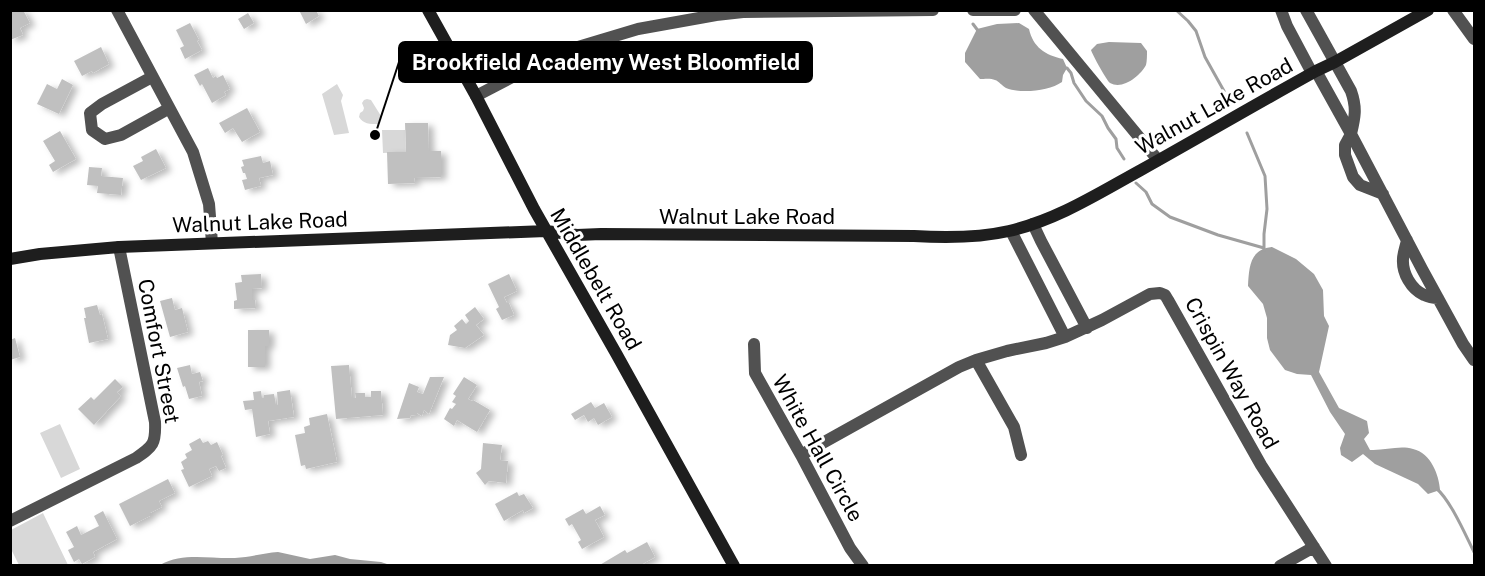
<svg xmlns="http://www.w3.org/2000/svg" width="1485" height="576" viewBox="0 0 1485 576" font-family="'Public Sans',sans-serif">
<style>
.green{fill:#d8d8d8}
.water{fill:#9f9f9f}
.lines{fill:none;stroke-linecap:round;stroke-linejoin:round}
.stream{stroke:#9f9f9f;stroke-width:3}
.building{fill:#c0c0c0;filter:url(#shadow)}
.street{stroke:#515151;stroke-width:12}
.secondary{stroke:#1e1e1e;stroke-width:12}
.labels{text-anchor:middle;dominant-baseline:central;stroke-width:6;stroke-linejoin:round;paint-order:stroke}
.street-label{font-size:21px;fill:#000;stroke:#fff}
.leader{fill:none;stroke:#000;stroke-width:2}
.callout-dot{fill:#000;stroke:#fff;stroke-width:2}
.callout{fill:#000;stroke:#000;stroke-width:2}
.callout-label{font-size:22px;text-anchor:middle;font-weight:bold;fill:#fff}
</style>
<defs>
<filter id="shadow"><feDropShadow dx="5.5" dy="3" stdDeviation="3" flood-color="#0004"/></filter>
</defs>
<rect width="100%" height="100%" fill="#fff"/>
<path class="green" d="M337,84L343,95L341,101L349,133L334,135L322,94Z
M367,99L371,100L381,116L378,124C370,124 363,124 359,117L360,113L363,111L364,108L362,103L364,100Z
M382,130H405L406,152L383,153Z
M60,424L80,469L61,478L40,433Z
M43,513L68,565H19L11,549V530Z"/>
<path class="water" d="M1019,23L1029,29C1033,47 1045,55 1063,59L1067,68L1063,75L1062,82C1049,91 1021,94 1006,88C1002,86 999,81 995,80C991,78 984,79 980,79L965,62V53L977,29L997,24Z
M1109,42L1141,43L1147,51C1147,55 1147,61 1146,65C1140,76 1123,90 1110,83C1107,81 1092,54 1091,50L1097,44Z
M1272,247L1296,259L1314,274L1323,290L1324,316L1329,326L1319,372L1339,408L1367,421L1369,433L1364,439L1370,450C1384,451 1399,445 1413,449C1431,453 1439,475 1440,490L1428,494L1418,484L1375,464L1363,454L1352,462L1341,455L1340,448L1345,434L1330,412L1311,375L1297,374L1285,370L1270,350L1267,338V318L1263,304L1248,286C1249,267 1250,249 1272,247Z
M278,552L310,559L335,555L350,559L381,562L390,565H160C183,552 209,559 235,558C250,557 264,553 278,552Z"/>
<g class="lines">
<path class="stream" d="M1176,10L1188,21L1196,31L1205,57L1224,91
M973,24L979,32
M1064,68H1067L1071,73L1074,83L1086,101L1102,116L1108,128L1116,139L1117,148L1124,159
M1247,133L1265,176L1267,209L1264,234V250
M1136,183L1146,192L1152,204L1170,217L1218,235L1264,248
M1436,488C1451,501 1465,534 1474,552"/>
</g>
<path class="building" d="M14,10H23L30,23L20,28L23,35L10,40V21L12,20L10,12Z
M299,10H316L319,16L306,24Z
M248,13L254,23L244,29L238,19Z
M190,23L199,40L197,41L202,50L185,59L180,48L184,46L176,30Z
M101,47L109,64L93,73L92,71L82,76L74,61Z
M208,68L213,78L216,76L217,78L223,75L230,89L224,92L226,95L212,103L202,84L200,86L194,75Z
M62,79L73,85L59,114L37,104L47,84L57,89Z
M247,108L260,132L242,142L233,128L225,133L219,123Z
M405,123H428L429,151H441V177L414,178L415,183L388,184L387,152H406Z
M60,131L76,159L53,172L49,165L55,161L43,141Z
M156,149L166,168L141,180L133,166L143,161L141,157Z
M261,156L263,163L270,161L273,175L259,178L261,186L245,190L242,180L247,179L245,173H243L241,167L244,166L242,160Z
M89,167L102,168L101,176L123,178L121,195L97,193L98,186L87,185Z
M261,274L262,288L252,289V300H255L256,308L234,309V301L237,300L235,283L242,282L241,275Z
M509,274L517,291L504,297L507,303H509L514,315L502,320L496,309L499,307L488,284Z
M172,298L175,310L182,308L188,332L170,337L160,301Z
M97,305L100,315L102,314L108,339L89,343L84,318H86L84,308Z
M475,307L484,319L476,325L484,335L465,348L448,345L450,335L457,330L454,326L462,319L466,324L469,321L465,315Z
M248,330H269V346H265V367H248Z
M15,338L20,357L10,360V340Z
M190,365L192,374L200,372L203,381L199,382L202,396L189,399L185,386L183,387L177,368Z
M349,365L352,398H356L355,393H365V397H371V391H381L383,415L336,419L331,366Z
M430,377H444L429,414L424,410L422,416L417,413V416L411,415L410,418L397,419L409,383L419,387L417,392L423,394Z
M464,377L477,385L468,399L472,401L473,400L490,410L477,432L457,420L454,426L444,419L450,408L452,409L456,404L452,402L456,396L453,394Z
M115,379L123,387L117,392L121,396L94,425L78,409L91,397L94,400Z
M290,390L294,417L268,421L270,434L256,437L252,409L245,410L243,401L254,400L253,392L261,391L262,398H264V395L274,394L276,405H278L277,392Z
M591,402L595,408L604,403L612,417L598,425L594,418L588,422L584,415L575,420L571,414Z
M327,414L337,462L306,469L305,465L301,466L295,435L305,433L304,427L310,425L309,418Z
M200,438L203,443L208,441L211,445L217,442L223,455L221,456L226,468L219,471L216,466L209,469L212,476L189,487L181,470L184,469L181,462L187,458L185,454L192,450L189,444Z
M483,443L502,445L500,460L508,461L506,483L489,481L485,485L476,473L481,469Z
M168,479L175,493L159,501L162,507L150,513V516L130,526L119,504Z
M517,492L519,496L524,494L533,508L524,513L523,510L504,521L495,504Z
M600,506L605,515L595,520L604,537L582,549L578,542L581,540L572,524L569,526L565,519L583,509L586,514Z
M103,511L117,539L93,552L95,557L82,564L79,559L74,562L68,550L74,547L66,532L77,526L81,535L99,526L94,516Z
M647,542L655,557L639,566H598L625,550L627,553Z"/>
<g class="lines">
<path class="street" d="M117,10L193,152L209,204L212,243
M973,10H1015
M1034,10L1158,160
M1281,10L1287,26L1312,73
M1306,10L1351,91C1357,108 1355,117 1351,134L1316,71
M1453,10L1474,39
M152,77L102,104L90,113L92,130L105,139L121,135L168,109
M476,96L558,53L638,29L716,15L743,12L933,10
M1351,134L1422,269L1463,344L1474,360
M1351,134L1345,145V155L1353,177L1360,185L1383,194
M1033,224L1041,241L1087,328
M1011,231L1065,337
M1407,240C1406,246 1403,253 1403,259C1402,273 1411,289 1424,295C1428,297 1434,298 1438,298
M754,344L755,373L801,455L850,548L863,566
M976,360L1014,427L1021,455
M801,455L959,367L976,360L1007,351L1046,343L1065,337L1102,320L1150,294L1160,293L1165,295L1168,300L1261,465L1326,566
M10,521L136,458C153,446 156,444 155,422L119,247
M1280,566L1314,547"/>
<path class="secondary" d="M428,10L476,96L534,209L617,355L734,566
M10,259L40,254L119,247L546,231L577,235L601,234L914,236C946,238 978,238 1009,231C1057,220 1099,193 1141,170C1200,137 1258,103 1316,71L1335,62L1428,10"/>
</g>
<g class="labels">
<g class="street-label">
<text transform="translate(1214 106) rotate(-29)">Walnut Lake Road</text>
<text x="747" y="216">Walnut Lake Road</text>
<text transform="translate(260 222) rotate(-2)">Walnut Lake Road</text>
<text transform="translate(596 279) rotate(60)">Middlebelt Road</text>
<text transform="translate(159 351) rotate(79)">Comfort Street</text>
<text transform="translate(1232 373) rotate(61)">Crispin Way Road</text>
<text transform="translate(818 448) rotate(61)">White Hall Circle</text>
</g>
</g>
<path class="leader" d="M375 135L399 62"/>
<circle class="callout-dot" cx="375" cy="135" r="6"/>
<rect class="callout" x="399" y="42" width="413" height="40" rx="6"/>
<g class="callout-label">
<text x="606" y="70">Brookfield Academy West Bloomfield</text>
</g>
<rect width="1485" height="576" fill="none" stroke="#000000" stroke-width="24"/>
</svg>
